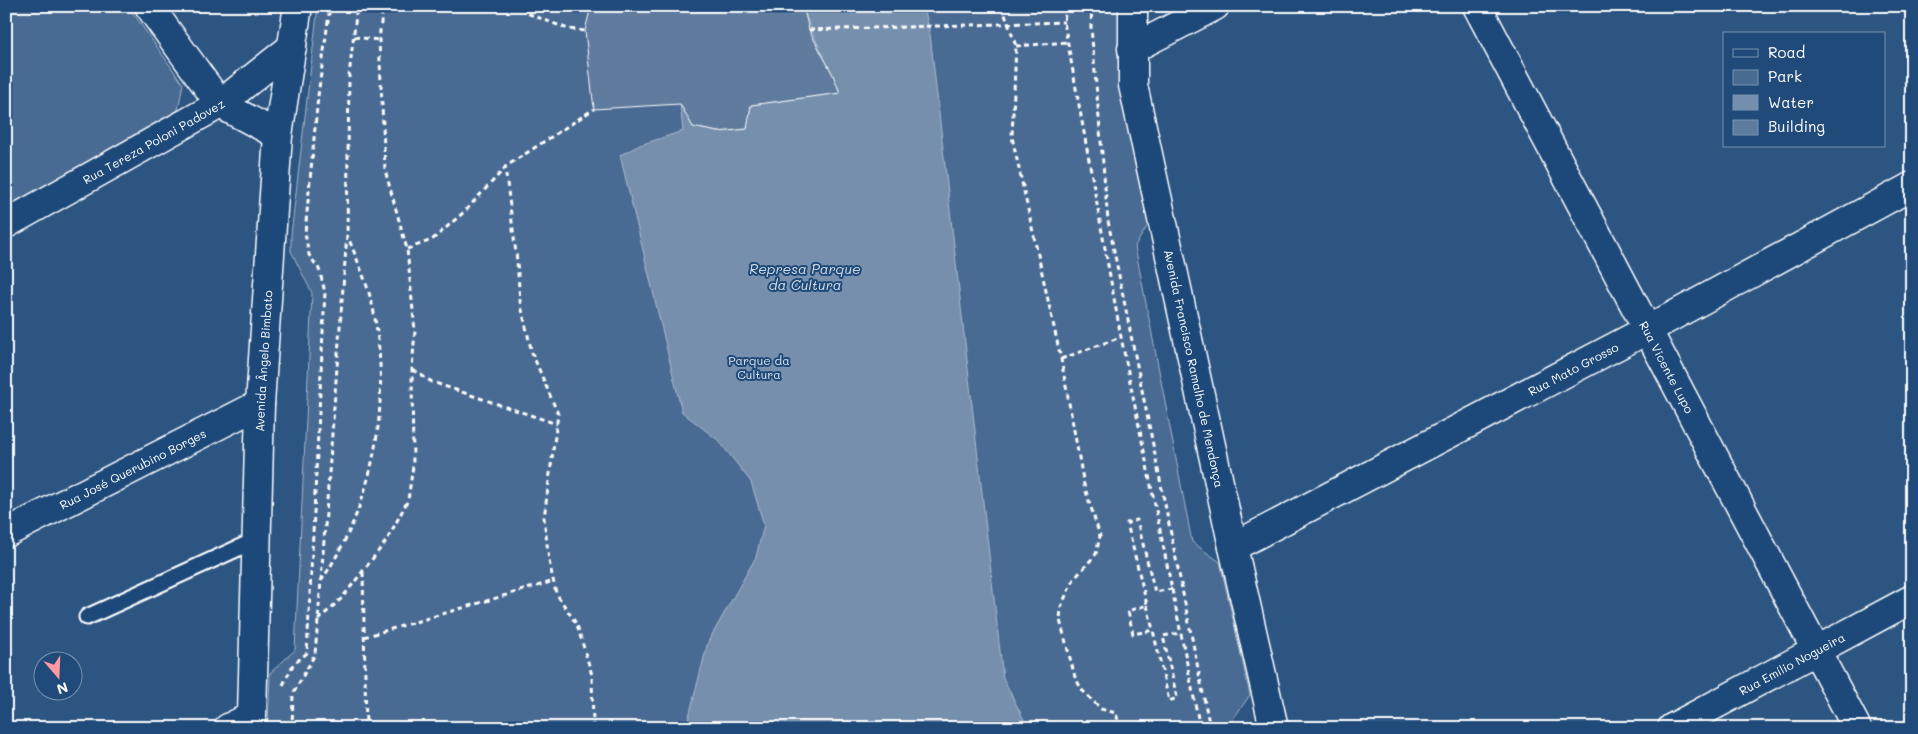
<svg xmlns="http://www.w3.org/2000/svg" width="1918" height="734" viewBox="0 0 1918 734" font-family="Mali,sans-serif">
<style>
.green{fill:#486b92;stroke:#a4b5c8}
.water{fill:#748fad;stroke:#acbcce}
.building{fill:#5e7c9f;stroke:#fff}
.lines{fill:none;stroke-linecap:round;stroke-linejoin:round}
.lane-casing{stroke:#fff;stroke-width:19}
.street-casing{stroke:#fff;stroke-width:31}
.secondary-casing{stroke:#fff;stroke-width:31}
.path{stroke:#fff;stroke-width:3;stroke-dasharray:5 4;stroke-linecap:butt}
.lane{stroke:#1f4a7a;stroke-width:15}
.street{stroke:#1f4a7a;stroke-width:28}
.secondary{stroke:#1f4a7a;stroke-width:28}
.path-bridge{stroke:#fff;stroke-width:3;stroke-dasharray:5 4;stroke-linecap:butt}
.labels{text-anchor:middle;dominant-baseline:central;stroke-width:4;stroke-linejoin:round;paint-order:stroke}
.street-label{font-size:12px;fill:#fff;stroke:#1f4a7a}
.park-label{font-size:12px;fill:#dae1e9;stroke:#1f4a7a}
.water-label{font-size:14px;font-style:italic;fill:#d5dde6;stroke:#1f4a7a}
</style>
<rect width="100%" height="100%" fill="#2c5582"/>
<filter id="ink" filterUnits="userSpaceOnUse"><feTurbulence type="fractalNoise" baseFrequency=".02" numOctaves="2"/><feDisplacementMap in="SourceGraphic" scale="10" xChannelSelector="R" yChannelSelector="G"/><feConvolveMatrix kernelMatrix="1 2 1 2 8 2 1 2 1" color-interpolation-filters="sRGB"/></filter>
<g filter="url(#ink)">
<path class="green" d="M6,6H128L183,84L178,110L6,207Z
M318,6H1122L1151,220L1135,246L1192,542L1220,562L1250,695L1233,719L1235,728H268L270,673L295,650L312,293L291,251V235Z"/>
<path class="water" d="M803,6H924L930,34L1003,678L1028,728H686L708,642L756,557L764,525L751,482L719,441L682,412L620,155L640,145L683,131L680,104L693,127L718,132L747,129L751,105L840,93C829,63 811,37 803,6Z"/>
<path class="building" d="M591,6H803L809,30L833,75L840,93L751,105L747,129L718,132L693,127L680,104L594,109L585,31Z"/>
<g class="lines">
<g class="lane-casing">
<path id="lane" d="M87,617L256,540"/>
</g>
<g class="street-casing">
<g id="street">
<path d="M149,6L220,104L278,135"/>
<path id="s1" d="M1477,6L1857,728"/>
<path d="M1132,49L1215,6"/>
<path id="s2" d="M6,224L220,104L292,47"/>
<path id="s3" d="M6,533L260,404"/>
<path id="s4" d="M1233,547L1647,330L1912,186"/>
<path id="s5" d="M1672,728L1912,599"/>
</g>
</g>
<g class="secondary-casing">
<g id="secondary">
<path id="s6" d="M1133,6V85L1233,547L1274,728"/>
<path id="s7" d="M228,728L252,716L260,404L278,135L298,6"/>
</g>
</g>
<path class="path" d="M524,6L527,13L568,29L585,31
M1002,6L1016,46L1012,137L1061,359L1084,485L1100,536L1096,554L1074,579L1067,593L1061,607L1060,620L1075,677L1082,690L1101,709L1116,713L1120,728
M1066,6L1064,22L1121,337L1200,728
M1092,6L1091,27L1108,221L1210,728
M354,37L379,40
M1016,46L1069,42
M407,249L432,240L464,212L505,168
M1061,359L1121,337
M413,370L432,382L557,424
M363,572L366,728
M321,581C375,502 391,406 374,313C369,287 358,262 348,237
M1172,589L1155,592L1137,520L1127,523L1147,605L1128,611L1133,634L1153,630L1169,701L1177,698L1163,636L1181,633
M1147,605L1153,630
M318,620L342,598L387,540L408,500L413,466L412,369L415,331L407,249L385,170L379,40L383,6
M364,637L554,581
M283,685L293,665L307,653L325,292L319,269L309,255L305,233L318,96L330,6
M282,728V719
M292,728L293,694L315,654L318,620L347,234L349,76L357,6
M593,728L592,675L577,625L556,593L549,561L544,518L558,414L532,353L520,301L517,261L505,167L594,109"/>
<use href="#lane" class="lane"/>
<use href="#street" class="street"/>
<use href="#secondary" class="secondary"/>
<path class="path-bridge" d="M809,30L1064,22"/>
</g>
</g>
<g class="labels">
<g class="street-label">
<text stroke="none"><textPath href="#s2" startOffset="169">Rua Tereza Poloni Padovez</textPath></text>
<text stroke="none"><textPath href="#s7" startOffset="382">Avenida Ângelo Bimbato</textPath></text>
<text stroke="none"><textPath href="#s1" startOffset="408">Rua Vicente Lupo</textPath></text>
<text stroke="none"><textPath href="#s6" startOffset="369">Avenida Francisco Ramalho de Mendonça</textPath></text>
<text stroke="none"><textPath href="#s4" startOffset="384">Rua Mato Grosso</textPath></text>
<text stroke="none"><textPath href="#s3" startOffset="142">Rua José Querubino Borges</textPath></text>
<text stroke="none"><textPath href="#s5" startOffset="136">Rua Emílio Nogueira</textPath></text>
</g>
<g class="park-label">
<text x="759" y="360">Parque da<tspan x="759" dy="14">Cultura</tspan></text>
</g>
<g class="water-label">
<text x="805" y="268">Represa Parque<tspan x="805" dy="16">da Cultura</tspan></text>
</g>
</g>
<rect width="1918" height="734" fill="none" stroke="#1f4a7a" stroke-width="25"/>
<rect x="12" y="12" width="1893" height="709" fill="none" stroke="#fff" stroke-width="2" filter="url(#ink)"/>
<rect x="1723" y="32" width="162" height="115" fill="#1f4a7a" stroke="#7992af"/>
<rect x="1733" y="49" width="25" height="8" fill="#1f4a7a" stroke="#7992af"/>
<text x="1768" y="58" font-size="15" fill="#ffffff">Road</text>
<rect x="1733" y="70" width="25" height="15" fill="#486b92" stroke="#7992af"/>
<text x="1768" y="82" font-size="15" fill="#ffffff">Park</text>
<rect x="1733" y="95" width="25" height="15" fill="#748fad" stroke="#7992af"/>
<text x="1768" y="108" font-size="15" fill="#ffffff">Water</text>
<rect x="1733" y="120" width="25" height="15" fill="#5e7c9f" stroke="#7992af"/>
<text x="1768" y="132" font-size="15" fill="#ffffff">Building</text>
<g transform="translate(58 676) rotate(161)"><circle r="24" fill="#1f4a7a" stroke="#7992af"/>
<path d="M0-4L9 19L0 12L-9 19Z" fill="#ff9aa2"/>
<text y="-8" font-size="14" font-weight="bold" text-anchor="middle" fill="#ffffff">N</text>
</g>
</svg>
